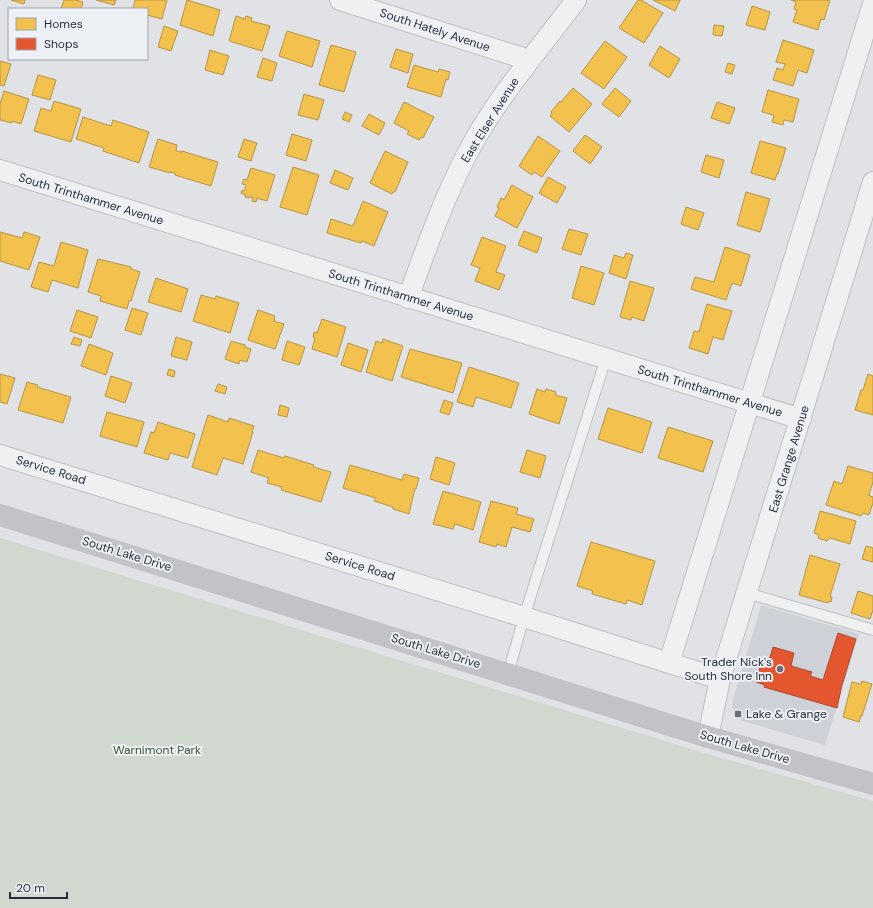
<svg xmlns="http://www.w3.org/2000/svg" width="873" height="908" viewBox="0 0 873 908" font-family="'DM Sans',sans-serif">
<style>
.built{fill:#ced1d8}
.green{fill:#d0d8d0}
.homes{fill:#f2c14e;stroke:#b59549}
.shops{fill:#e4572e;stroke:#ac4b32}
.lines{fill:none;stroke-linecap:round;stroke-linejoin:round}
.service-casing{stroke:#bec0c3;stroke-width:12}
.minor-casing{stroke:#bec0c3;stroke-width:22}
.service{stroke:#eff0f1;stroke-width:10}
.minor{stroke:#eff0f1;stroke-width:20}
.secondary{stroke:#c1c3c7;stroke-width:22}
.poi-dot{fill:#686d77;stroke:#edf0f4;stroke-width:1.5}
.labels{text-anchor:middle;dominant-baseline:central;stroke-width:4;stroke-linejoin:round;paint-order:stroke}
.street-label{font-size:12px;fill:#282e3c;stroke:#edf0f4}
.poi-label{font-size:12px;fill:#282e3c;stroke:#edf0f4;text-anchor:end}
.park-label{font-size:12px;fill:#3b5736;stroke:#edf0f4}
</style>
<rect width="100%" height="100%" fill="#e0e2e5"/>
<path class="built" d="M761,605L859,634L825,745L746,722L739,719L734,715L732,704L734,696Z"/>
<path class="green" d="M0,538L701,752L873,801V908H0Z"/>
<path class="homes" d="M11,0H25L24,4Z
M64,0H76L83,2L81,9H61Z
M96,0H116L114,5Z
M135,0H167L162,19L147,15V9H133Z
M187,0L220,10L213,36L180,25Z
M638,0H641L663,13L644,43L619,28Z
M653,0H680L675,11Z
M791,0H830L824,20L821,19L818,30L793,22L797,10L794,9L796,2Z
M752,6L770,12L765,30L746,25Z
M236,16L245,19L246,16L252,18L251,21L270,26L262,51L229,41Z
M714,25L724,26L722,36L713,35Z
M164,26L178,31L171,51L158,47Z
M287,31L320,41L312,67L279,56Z
M783,40L814,50L807,73L798,70L793,86L773,80L777,68L783,70L785,64L776,62Z
M605,41L627,57L604,89L581,73Z
M331,45L356,52L344,92L319,85Z
M660,46L680,59L669,78L649,65Z
M396,49L413,54L408,73L390,67Z
M210,50L229,56L223,75L205,70Z
M263,58L277,63L272,81L257,77Z
M0,61L11,64L4,86L0,85Z
M728,63L735,65L732,74L725,72Z
M414,65L438,72L439,69L450,72L448,80L446,79L441,97L407,87Z
M38,75L56,80L50,100L32,95Z
M573,88L592,104L569,132L550,116L552,113L551,112L560,101L561,102Z
M615,88L631,101L619,117L602,104Z
M768,90L799,99L793,122L784,120L783,125L772,122L774,115L762,112Z
M4,91L29,99L21,124L12,121V123L0,120V104Z
M304,94L324,100L318,120L298,115Z
M54,101L81,109L71,142L34,131L41,108L51,111Z
M404,102L434,117L423,138L421,137L419,140L407,134L409,131L394,123Z
M717,102L735,108L729,124L711,118Z
M345,112L352,115L349,122L342,119Z
M369,114L385,123L379,135L362,126Z
M83,117L111,126L113,120L149,132L139,163L103,151L104,148L76,139Z
M292,134L312,140L306,161L286,155Z
M585,135L602,147L590,164L573,151Z
M538,136L560,151L542,177L534,172L532,175L519,166Z
M158,139L177,145L176,151L182,152V151L218,162L211,186L175,175V173L170,172V173L149,167Z
M244,139L257,143L251,161L238,157Z
M760,141L786,148L778,174H777L775,180L751,173Z
M385,151L408,162L395,192H393L392,194L370,183Z
M706,155L724,160L719,178L701,172Z
M293,167L319,175L307,215L280,207Z
M251,168L275,175L267,201L257,198L256,202L252,201L253,197L251,196L250,198L245,197L246,195L241,193L242,190L244,191L246,185L242,184L244,179L247,180Z
M335,170L353,178L348,190L330,183Z
M548,177L566,187L557,203L539,193Z
M512,185L533,197L517,228L495,216L499,208L497,207L501,198L504,200Z
M746,192L770,199L760,232L737,225Z
M363,201L388,212L374,246L362,241L361,243L327,233L331,219L353,226Z
M686,207L704,213L698,230L681,224Z
M569,229L588,234L581,255L562,249Z
M524,231L542,238L537,253L518,245Z
M0,232L22,238L24,232L40,237L29,270L0,261Z
M482,237L506,246L496,272L505,275L499,290L475,281L480,268L471,265Z
M61,242L88,250L78,288L52,280L48,292L31,287L39,262L54,266Z
M725,247L750,255L741,286L732,283L726,300L691,289L695,277L714,282Z
M626,253L633,255L626,279L609,273L614,255L624,258Z
M98,259L131,267V269L140,272L131,301H129L127,309L100,301L101,296L88,292Z
M581,266L604,273L594,305L572,298Z
M156,278L188,289L181,312L148,302Z
M630,281L654,288L644,321L632,317L631,320L620,317Z
M201,295L215,299L216,296L239,303L230,333L193,321Z
M707,304L732,311L723,340L713,337L708,354L689,348L694,331L699,332Z
M132,308L148,313L141,335L125,330Z
M77,310L98,317L91,338L70,331Z
M258,310L275,316L274,321L284,324L275,349L248,340Z
M322,319L346,327L337,357L312,349L315,338L313,337L314,332L317,333Z
M74,337L82,340L80,346L71,344Z
M176,337L192,342L187,360L171,356Z
M383,339L403,346L392,381L366,372L376,341L382,343Z
M231,341L245,345V347L251,349L247,362L240,360L239,364L225,359Z
M287,341L305,347L299,365L282,360Z
M348,343L368,350L361,372L341,365Z
M89,344L113,353L106,375L81,366Z
M410,349L462,363L453,393L401,377Z
M469,367L519,383L511,408L476,397L473,407L457,402Z
M169,369L175,371L174,377L167,375Z
M0,374L15,378L7,404L0,402Z
M868,374L873,376V415L855,410L861,390H863Z
M111,376L132,383L125,403L105,396Z
M27,382L38,385L37,387L71,397L63,423L18,410Z
M218,384L227,387L225,394L215,391Z
M537,389L545,392L546,389L556,392L555,395L567,398L559,424L529,414Z
M444,400L453,403L449,415L440,412Z
M280,405L289,408L287,417L278,415Z
M608,408L652,422L642,453L598,439Z
M107,412L144,422L137,447L100,436Z
M208,415L228,422L229,418L254,426L252,432H253L243,464L223,458L217,475L192,467Z
M158,422L195,434L188,458L170,453L168,460L144,453L151,432L154,433Z
M668,427L713,441L703,472L658,458Z
M258,450L284,458L285,456L314,465L313,467L331,472L321,502L281,490L282,487L267,483L269,478L251,472Z
M527,450L546,456L540,478L520,472Z
M436,457L455,463L449,485L430,479Z
M350,465L402,480L404,474L419,478L416,489L415,488L409,514L393,509V507L374,501L376,498L343,488Z
M848,466L873,473V482L869,495H868L873,497V503L869,515L863,513L861,516L826,505L834,481L842,484Z
M443,491L481,502L473,530L455,524L453,529L433,524Z
M491,501L518,508L516,514L534,519L530,532L512,527L506,547L497,544L496,547L479,542Z
M820,511L856,521L850,544L830,538L827,541L818,538L819,535L814,533Z
M591,542L655,561L642,605L627,600L626,604L592,594L593,591L577,586Z
M866,546L873,548V562L862,559Z
M810,555L840,564L830,596L832,597L831,602L829,601L828,603L799,595Z
M858,591L873,596V610L870,619L851,613Z
M862,681L872,684L862,716H861L859,722L843,717L852,682L861,684Z"/>
<path class="shops" d="M838,633L856,639L842,685L837,708L764,687L765,685L756,682L761,663L768,664L773,647L794,653L791,666L812,672L810,676L823,680Z"/>
<g class="lines">
<g class="service-casing">
<path id="service" d="M747,593L873,630
M508,674L524,617L606,358"/>
</g>
<g class="minor-casing">
<path id="minor" d="M340,0L529,60
M0,170L801,419
M408,298C426,249 443,200 467,154C496,98 539,50 576,0
M0,455L524,617L720,679
M669,663L873,4
M708,737L720,679L873,182"/>
</g>
<use href="#service" class="service"/>
<use href="#minor" class="minor"/>
<path class="secondary" d="M0,515L708,737L873,784"/>
</g>
<g class="poi-dot">
<circle cx="780" cy="669" r="4"/>
<rect x="734" y="710" width="8" height="8" rx="2"/>
</g>
<g class="labels">
<g class="street-label">
<text transform="translate(435 30) rotate(18)">South Hately Avenue</text>
<text transform="translate(490 120) rotate(-58)">East Elser Avenue</text>
<text transform="translate(91 199) rotate(17)">South Trinthammer Avenue</text>
<text transform="translate(401 295) rotate(17)">South Trinthammer Avenue</text>
<text transform="translate(710 391) rotate(17)">South Trinthammer Avenue</text>
<text transform="translate(789 459) rotate(-73)">East Grange Avenue</text>
<text transform="translate(51 470) rotate(17)">Service Road</text>
<text transform="translate(127 554) rotate(17)">South Lake Drive</text>
<text transform="translate(360 566) rotate(17)">Service Road</text>
<text transform="translate(436 651) rotate(17)">South Lake Drive</text>
<text transform="translate(745 747) rotate(16)">South Lake Drive</text>
</g>
<g class="poi-label">
<text x="772" y="662">Trader Nick's<tspan x="772" dy="14">South Shore Inn</tspan></text>
<text x="746" y="714" text-anchor="start">Lake &amp; Grange</text>
</g>
<g class="park-label">
<text x="157" y="750">Warnimont Park</text>
</g>
</g>
<rect x="8" y="8" width="140" height="52" fill="#edf0f4" stroke="#9ea2aa"/>
<rect x="16" y="18" width="20" height="12" fill="#f2c14e" stroke="#9ea2aa"/>
<text x="44" y="28" font-size="12" fill="#282e3c">Homes</text>
<rect x="16" y="38" width="20" height="12" fill="#e4572e" stroke="#9ea2aa"/>
<text x="44" y="48" font-size="12" fill="#282e3c">Shops</text>
<path d="M10 892v6h57v-6" fill="none" stroke="#282e3c" stroke-width="2"/>
<text x="16" y="892" font-size="12" fill="#282e3c" stroke="#edf0f4" stroke-width="3" paint-order="stroke">20 m</text>
</svg>
